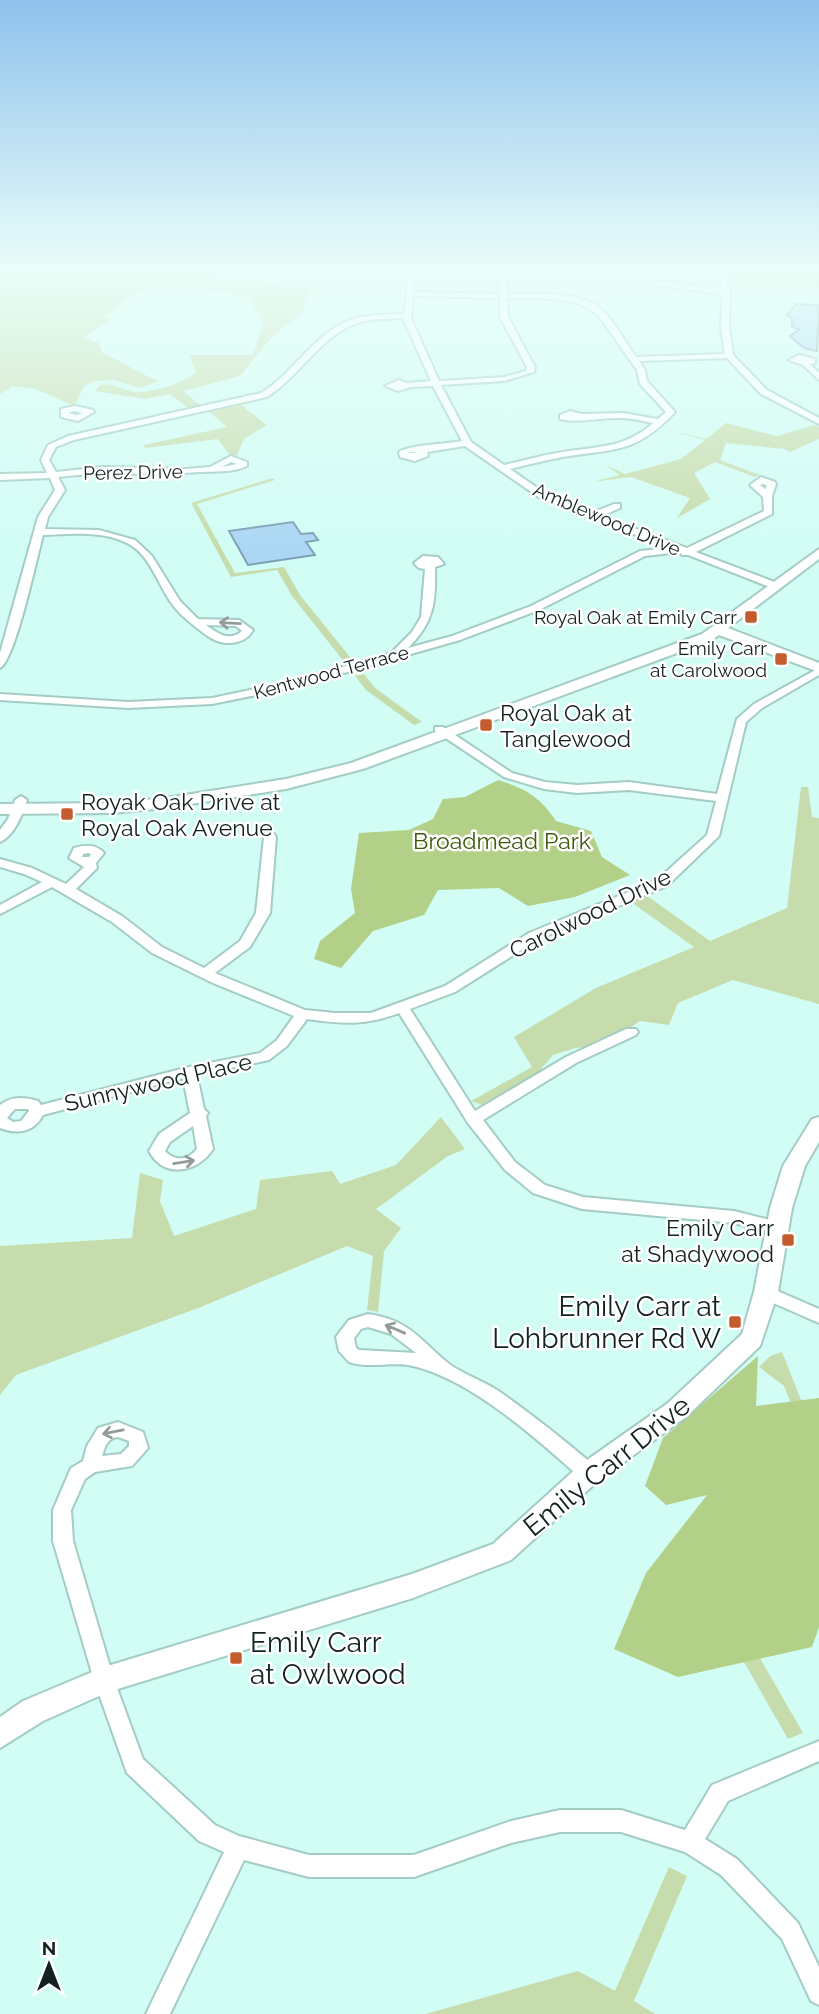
<svg xmlns="http://www.w3.org/2000/svg" width="819" height="2014" viewBox="0 0 819 2014" font-family="Raleway,sans-serif">
<style>
.green{fill:#c7dcac}
.forest{fill:#b2d087}
.water{fill:#abd6f4;stroke:#7da0b4;stroke-width:2}
.lines{fill:none;stroke-linecap:round;stroke-linejoin:round}
.street-casing{stroke:#a2ccc4;stroke-width:4}
.secondary-casing{stroke:#a2ccc4;stroke-width:4}
.street{fill:#fff;fill-rule:evenodd}
.secondary{fill:#fff;fill-rule:evenodd}
.oneway{stroke:#949c9a}
.poi-dot{fill:#c35d2e;stroke:#fff;stroke-width:2.5}
.labels{text-anchor:middle;dominant-baseline:central;stroke-width:5;stroke-linejoin:round;paint-order:stroke}
.far-street-label{font-size:19px;fill:#11221f;stroke:#fff}
.far-poi-label{font-size:19px;fill:#11221f;stroke:#fff;text-anchor:end}
.poi-label{font-size:23px;fill:#11221f;stroke:#fff;text-anchor:start}
.park-label{font-size:23px;fill:#405a09;stroke:#fff}
.street-label{font-size:23px;fill:#11221f;stroke:#fff}
.near-poi-label{font-size:28px;fill:#11221f;stroke:#fff;text-anchor:end}
.near-street-label{font-size:28px;fill:#11221f;stroke:#fff}
</style>
<rect width="100%" height="100%" fill="#d1fdf5"/>
<path class="green" d="M0,268H163L162,274L214,272L213,279L268,280V284H282V287H312L303,312L272,337L240,376L183,391L201,406L189,409L170,394L145,399L95,391L100,385C112,383 121,389 133,392C147,394 190,382 196,371L189,355H252L264,323L248,297C213,291 168,278 135,293C124,298 114,309 105,317L112,319L83,338L99,343L102,353C124,361 138,374 160,381L140,388L115,380L95,381L84,386L75,405H71L36,389L12,386L0,394Z
M729,268H819V288L736,287Z
M241,405L267,425L244,439L236,457H231L218,439L145,448L144,445L227,427L209,412Z
M726,423L777,436L815,425L819,427V439L790,452L785,449L726,443L720,460L760,475L755,477L715,462L694,473L710,499L677,518L690,498L631,477L592,482L620,475L606,465L625,474L681,459L705,440L664,429L706,439Z
M273,478L275,480L197,504L235,573L284,567L300,595L353,661L345,663L292,596L277,570L231,577L191,503Z
M364,674L375,688L422,722L414,725L366,690L355,676Z
M801,787H808L812,817L819,818V1004L733,980L678,1003L669,1025L640,1021L605,1045L575,1048L553,1055L526,1086L485,1106L471,1101L532,1067L514,1037L596,988L694,947L631,902L646,895L710,941L787,908Z
M441,1117L465,1149L448,1156L376,1209L401,1228L384,1251L378,1312L367,1310L373,1256L347,1246L201,1307L16,1375L0,1395V1246L132,1238L140,1173L163,1180L160,1201L174,1236L256,1209L260,1180L332,1171L340,1184L396,1165Z
M782,1352L815,1435H819V1601L808,1616L749,1639L803,1733L788,1739L737,1650L719,1647L740,1533L813,1457L784,1386L759,1367L770,1356Z
M669,1867L687,1876L634,2001L655,2014H426L578,1971L615,1991Z"/>
<path class="forest" d="M498,780C525,788 540,797 556,821L591,831L602,857L630,875L575,897L528,906L499,888L438,890L424,915L373,931L341,968L314,959L320,941L355,913L351,889L359,833L409,830L433,819L443,799L465,797Z
M758,1356L756,1406L819,1398V1627L812,1647L678,1677L614,1649L646,1573L707,1495L666,1505L645,1486L663,1438Z"/>
<path class="water" d="M796,304L819,305L817,351L804,348L790,336L799,330L792,326V318L787,315Z
M293,522L301,534L313,533L318,540L306,542L315,555L248,565L229,531Z"/>
<g class="lines">
<g class="street-casing">
<path id="street" d="M269,268H275L274,284L268,283Z
M410,268H416L414,292L500,294L499,283L503,278L502,270L519,268L524,273L509,279L507,283V294C534,294 583,290 603,311C616,324 625,342 636,357L725,354L721,328L722,294L656,285L618,268H627L657,281L722,289L717,268H723L730,292L729,328L733,355L767,390L819,418V424L761,394L727,358L639,361L645,370L647,381L675,412C634,456 612,448 558,458C542,461 526,465 510,469L546,494L594,512L614,504H620V508L602,516L687,548L764,511L763,497L750,485L761,477L775,482L776,484L772,496V514L696,552L780,584V588H772L688,555H682L680,552L645,556L539,610L460,640L291,688L212,704L128,708L0,700V694L128,702L212,698L289,682L391,653L412,632L421,617L425,569L419,568L414,563L423,556L438,557L444,564L435,567C436,602 434,623 408,648L452,636L531,606L640,551L669,548L540,498L465,446L427,452L428,456L415,461L400,457L399,452C408,445 447,444 462,441L433,386L411,387L398,391L385,386L399,380L406,383L431,381L403,318C388,319 370,318 355,324C319,338 299,377 267,397L74,440L56,447L49,460L56,472L103,467L185,469L210,467L231,456L247,462V466C232,473 216,471 199,472C152,476 105,471 58,477L65,490L48,517L45,529L99,530L135,540L152,556L180,601L198,619L239,620L253,630C248,639 241,642 231,643C217,644 207,636 197,628C187,620 177,612 170,601C157,582 150,556 129,544C104,530 70,534 43,535C37,557 15,661 0,668V653L38,517L55,490L50,478L0,480V474L47,473L41,460L48,445L68,436L261,393C294,373 313,334 350,320C367,314 386,315 404,314L408,281H365L354,276L356,270L370,269L383,277H408ZM367,272L374,277L360,274ZM413,296L500,298V317L527,367L526,371L504,377L439,381L411,318ZM507,298C538,299 575,294 599,316L637,370L640,384L666,412L658,419L623,413L582,414L570,411L560,415V419C579,424 600,417 620,418C631,418 643,421 653,423C623,450 594,446 557,453C539,456 522,461 504,465L471,442L441,385L504,381L534,372L535,367L508,317ZM411,452L419,453H407ZM231,462L237,464L222,467ZM762,484L767,485L765,489L760,485ZM206,625L236,626L242,631C230,642 218,634 206,625Z
M799,355L815,359V363L810,364L819,373V380L803,365L789,360Z
M75,406L93,410L94,412L78,421L61,417V409ZM75,411L82,413L77,415L68,413Z
M819,668V675L762,708L746,722L719,836L667,886L539,939L455,992L410,1009L475,1111L566,1057L626,1029H636L638,1032L636,1035L576,1063L483,1120L515,1162L545,1185L583,1197L734,1211L782,1223L784,1227L782,1231L776,1233L734,1223L582,1209L533,1193L505,1170L468,1123L399,1013C364,1026 343,1024 307,1019L287,1046L269,1060L197,1075L204,1109L208,1113L206,1116L213,1149C198,1173 163,1179 149,1151L159,1134L190,1113L183,1078L43,1115C34,1132 18,1135 0,1128V1105C12,1096 24,1097 38,1101L41,1105L189,1067L260,1053L277,1040L294,1016L213,983L152,953L112,922L52,887L0,914V905L42,882L24,874L0,867V859L32,868L66,884L84,867L69,858L74,848C85,845 95,844 104,853L96,863L97,868L76,889L122,916L162,947L204,968L240,941L256,913L264,837L270,833L274,834L276,837L270,913L250,947L215,973L305,1010L335,1013H371L445,986L529,933L657,880L707,835L716,801L629,790L577,793L544,789L504,777L435,731V727H443L512,773L545,782L577,785L629,782L717,794L737,719L754,704ZM88,853L91,854L89,857H82L83,854ZM15,1109H28L29,1111L21,1121L13,1122L7,1118ZM193,1126L197,1149C188,1160 175,1162 165,1151L170,1142Z
M21,796L27,800C22,815 15,835 0,842V830L8,819L15,800Z
M766,1286L819,1309V1323L760,1297L758,1292L760,1287Z
M368,1314C410,1320 420,1340 449,1364C461,1373 483,1381 497,1390C532,1414 564,1440 596,1467L598,1473L596,1479L589,1481L582,1479C537,1439 472,1380 413,1366C392,1361 369,1369 349,1362L339,1351L336,1337L349,1320ZM368,1327L391,1334L416,1353L359,1350L356,1348L354,1338L361,1329Z
M118,1422L143,1432L148,1448L132,1466L95,1472L85,1479L71,1510L73,1541L114,1680L143,1759L215,1825L239,1836L309,1855H414L511,1821L560,1810H621L685,1830L712,1785L819,1741V1761L728,1801L705,1839L737,1859L798,1923L819,1967V2005L811,2001L782,1939L721,1875L685,1852L621,1832H560L511,1843L414,1877H309L244,1860L170,2014H146L224,1852L199,1841L127,1773L94,1680L53,1541V1510L71,1468L83,1461L87,1446L98,1428ZM118,1437L129,1441V1446L121,1454L102,1456C105,1447 107,1438 118,1437Z"/>
</g>
<g class="secondary-casing">
<path id="secondary" d="M819,549V559L728,628L819,663V672L719,635L712,640L363,769L286,789L166,808L112,813L0,814V804L112,803L166,798L286,779L351,763L702,634Z
M819,1117V1142L805,1166L792,1208L778,1292L760,1346L686,1417L598,1481L511,1560L413,1598L108,1692L43,1721L0,1748V1717L23,1701L104,1667L412,1574L493,1544L580,1465L668,1403L742,1334L754,1292L770,1208L783,1166L812,1119Z"/>
</g>
<use href="#street" class="street"/>
<use href="#secondary" class="secondary"/>
</g>
<defs><path id="oneway-shaft" d="M-6 0H5M1.5-3L5.5 0L1.5 3" fill="none" stroke-width="1.6" stroke-linecap="round" stroke-linejoin="round" transform="scale(1.75)"/></defs>
<g class="oneway">
<use href="#oneway-shaft" transform="translate(230 623) rotate(-177)"/>
<use href="#oneway-shaft" transform="translate(184 1162) rotate(-9)"/>
<use href="#oneway-shaft" transform="translate(395 1329) rotate(-157)"/>
<use href="#oneway-shaft" transform="translate(113 1432) rotate(169)"/>
</g>
<linearGradient id="sky" x2="0" y2="1"><stop stop-color="#8fc2ed"/><stop offset="0.49" stop-color="#eafefa"/><stop offset="1" stop-color="#eafefa" stop-opacity="0"/></linearGradient>
<rect width="819" height="550" fill="url(#sky)"/>
<g class="poi-dot">
<rect x="744" y="610" width="14" height="14" rx="3.5"/>
<rect x="774" y="652" width="14" height="14" rx="3.5"/>
<rect x="479" y="718" width="14" height="14" rx="3.5"/>
<rect x="60" y="807" width="14" height="14" rx="3.5"/>
<rect x="781" y="1233" width="14" height="14" rx="3.5"/>
<rect x="728" y="1315" width="14" height="14" rx="3.5"/>
<rect x="229" y="1651" width="14" height="14" rx="3.5"/>
</g>
<g class="labels">
<g class="far-street-label">
<text transform="translate(133 472) rotate(-1)">Perez Drive</text>
<text transform="translate(607 519) rotate(23)">Amblewood Drive</text>
<text transform="translate(331 672) rotate(-15)">Kentwood Terrace</text>
</g>
<g class="far-poi-label">
<text x="737" y="617">Royal Oak at Emily Carr</text>
<text x="767" y="648">Emily Carr<tspan x="767" dy="22">at Carolwood</tspan></text>
</g>
<g class="poi-label">
<text x="500" y="712">Royal Oak at<tspan x="500" dy="26">Tanglewood</tspan></text>
<text x="81" y="801">Royak Oak Drive at<tspan x="81" dy="26">Royal Oak Avenue</tspan></text>
<text x="774" y="1227" text-anchor="end">Emily Carr<tspan x="774" dy="26">at Shadywood</tspan></text>
</g>
<g class="park-label">
<text x="502" y="840">Broadmead Park</text>
</g>
<g class="street-label">
<text transform="translate(590 913) rotate(-26)">Carolwood Drive</text>
<text transform="translate(158 1082) rotate(-13)">Sunnywood Place</text>
</g>
<g class="near-poi-label">
<text x="721" y="1306">Emily Carr at<tspan x="721" dy="32">Lohbrunner Rd W</tspan></text>
<text x="250" y="1642" text-anchor="start">Emily Carr<tspan x="250" dy="32">at Owlwood</tspan></text>
</g>
<g class="near-street-label">
<text transform="translate(607 1466) rotate(-39)">Emily Carr Drive</text>
</g>
</g>
<g transform="translate(49 1965)" stroke="#ffffff" stroke-width="5" paint-order="stroke">
<path d="M0-5L12 26L0 18L-12 26Z" fill="#11221f"/>
<text y="-10" font-size="19" font-weight="bold" text-anchor="middle" fill="#11221f">N</text>
</g>
</svg>
